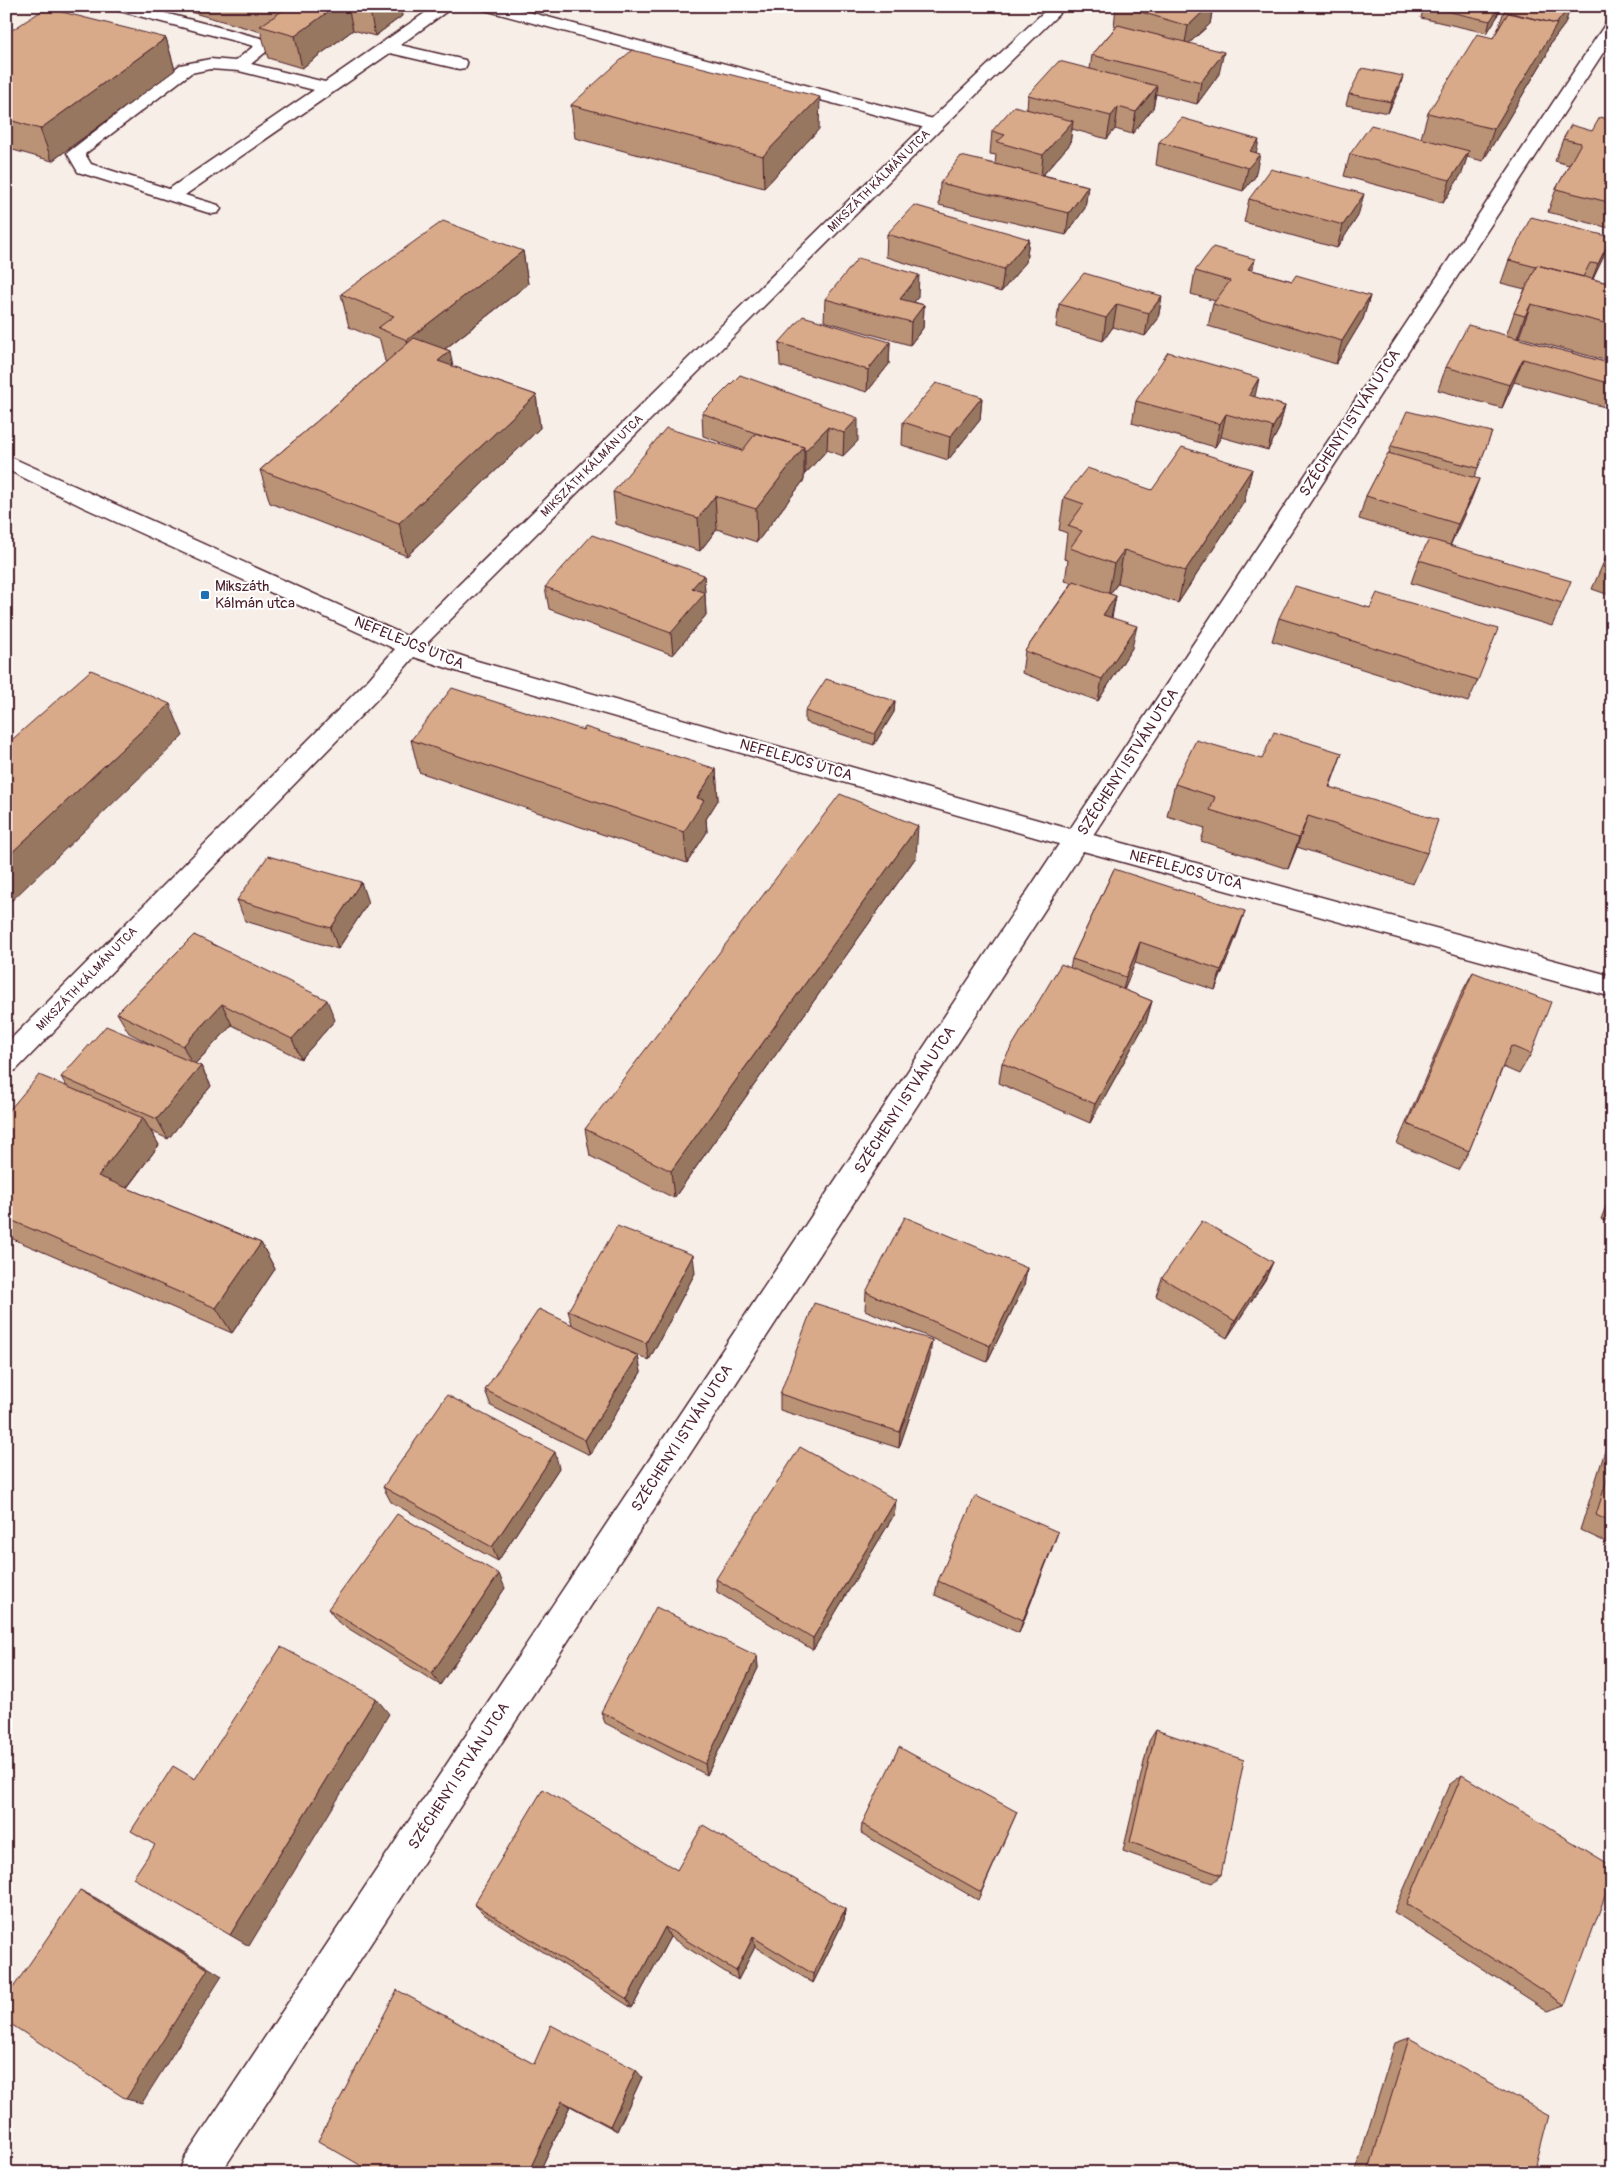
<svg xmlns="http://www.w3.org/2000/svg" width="1618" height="2179" viewBox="0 0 1618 2179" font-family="Pangolin,sans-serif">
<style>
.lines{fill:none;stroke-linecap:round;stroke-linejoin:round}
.lane-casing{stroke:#4a1f2b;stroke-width:3}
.street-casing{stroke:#4a1f2b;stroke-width:3}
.lane{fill:#fff;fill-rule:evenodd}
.street{fill:#fff;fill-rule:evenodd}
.wall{fill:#ba9276;stroke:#4a1f2b}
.shaded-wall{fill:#977760;stroke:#4a1f2b}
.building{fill:#d8aa89;stroke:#4a1f2b}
.poi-dot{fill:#1f6fb2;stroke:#fff;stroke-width:2}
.labels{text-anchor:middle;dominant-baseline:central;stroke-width:4;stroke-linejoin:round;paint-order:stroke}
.far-street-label{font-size:12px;fill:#4a1f2b;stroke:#fff}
.street-label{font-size:15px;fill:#4a1f2b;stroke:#fff}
.poi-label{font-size:15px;fill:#4a1f2b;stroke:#fff;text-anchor:start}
</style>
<rect width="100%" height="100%" fill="#f7eee7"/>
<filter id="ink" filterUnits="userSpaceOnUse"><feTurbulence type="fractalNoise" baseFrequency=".02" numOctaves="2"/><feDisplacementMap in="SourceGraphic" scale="10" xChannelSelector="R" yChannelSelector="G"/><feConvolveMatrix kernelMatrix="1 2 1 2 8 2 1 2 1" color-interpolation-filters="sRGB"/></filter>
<g filter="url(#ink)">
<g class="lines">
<g class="lane-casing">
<path id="lane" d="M110,6H138L272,41L274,44L272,47L251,64L325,82L435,6H454L400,45L465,60L467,64L465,68L459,69L390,53L185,195L218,205L221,209L218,213L212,214L78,172L67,153L180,65L210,59L235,61L254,46L112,9ZM210,69L239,71L314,90L169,189L91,164L85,154L191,73Z
M479,6H506L941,121L944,125L941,129H929L481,9Z"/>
</g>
<g class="street-casing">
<path id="street" d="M1050,6H1067L941,129L426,644L477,661L1070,829L1604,26L1606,23L1612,21V39L1093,835L1612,976V997L1083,851L221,2173H179L184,2159L1059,844L462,673L414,657L383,693L16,1070L6,1073V1044L367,681L395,649L83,507L6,469V455L407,636L929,121Z"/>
</g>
<use href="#lane" class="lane"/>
<use href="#street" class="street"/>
</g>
<path class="wall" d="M169,6H400L402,16L375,36L353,30L302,68L268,58L261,32Z
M1116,6H1213L1210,24L1189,43L1219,74L1197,104L1156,94L1153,108L1132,134L1115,129L1107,139L1072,129L1070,144L1043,175L1088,186L1085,208L1066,235L939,205L940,183L995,164L996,155L990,154L992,131L1027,109L1028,95L1090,69L1092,55L1116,27H1114Z
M1279,6H1299L1295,10Z
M1424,6H1500L1497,17L1487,33L1421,18Z
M1504,11L1565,24L1550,44L1546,56L1483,161L1467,157L1462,173L1443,203L1344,176L1350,154L1421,138L1428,113L1493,38L1498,29Z
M6,34L166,38L175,70L52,161L6,148Z
M1400,87L1388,113L1346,105L1349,94Z
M571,105L819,129L764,188L575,138Z
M1612,115V223L1609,228L1548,212L1556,189L1569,165L1555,161L1563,139L1592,131L1610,120Z
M1159,142L1257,153L1255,177L1243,191L1156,165Z
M1249,199L1358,216L1337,248L1244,222Z
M887,234L1029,239L1026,262L1001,292L886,257Z
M523,251L528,284L445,349L450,351L452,366L536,395L540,428L407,556L270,503L260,470L386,362L385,361L380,340L349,327L341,294Z
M1255,259L1252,270L1292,281L1370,296L1363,319L1336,364L1208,326L1213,304L1215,301L1191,294L1195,271Z
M1509,260H1602L1593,279L1612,284V362L1519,337L1518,339L1612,364V409L1514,382L1502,408L1438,390L1446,367L1506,336L1514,313L1525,289L1501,283Z
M1162,296L1158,319L1145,336L1113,327L1103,341L1056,327L1059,304Z
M918,297L914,302L924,305L923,328L910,345L824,321L825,299Z
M890,342L889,364L867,392L780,366L779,343Z
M740,375L858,441L843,456L827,450L805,474L804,473V480L757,542L717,529L700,551L616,524L613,492L742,450L703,436L702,413Z
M1259,378L1254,397L1285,406L1279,429L1268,450L1221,437L1215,447L1132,423L1136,401Z
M982,397L980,420L948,460L902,445L903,422Z
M1492,432L1474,478L1479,479L1470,502L1450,545L1562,603L1552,626L1411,583L1419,560L1429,540L1359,519L1366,496L1389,453L1391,446Z
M1252,469L1244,502L1178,603L1118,583L1110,594L1116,596L1112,618L1132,648L1098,701L1022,673L1025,651L1072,583L1065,581L1068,560L1064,559L1067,533L1059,530L1064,497L1152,490Z
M1612,543V596L1592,589Z
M704,575L706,615L673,655L549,609L545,587Z
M1370,608L1478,680L1468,702L1272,641L1279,618Z
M895,701L894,712L874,745L805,722V711Z
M583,730L716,769L718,800L706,819L707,832L687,863L419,772L411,740Z
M1175,784L1330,787L1427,853L1413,884L1297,847L1288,869L1201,841L1205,828L1167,816Z
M916,857L674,1198L590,1156L585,1129Z
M1114,869L1238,932L1215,990L1135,963L1124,990L1152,1001L1146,1022L1090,1123L999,1083L1002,1063L1070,968L1072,959Z
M1612,874V914L1607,913Z
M237,900L368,903L338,949L245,921Z
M194,935L335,1020L301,1059L232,1025L195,1064L201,1066L211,1086L168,1139L151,1131L159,1145L127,1188L261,1243L275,1269L232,1333L6,1236V1114L67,1087L61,1077L158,1048L129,1033L117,1013Z
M1473,972L1531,1054L1519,1074L1503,1067L1469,1151L1458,1170L1397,1144L1462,992Z
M1612,1191V1224L1601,1219Z
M1273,1262L1265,1280L1227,1338L1156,1296L1162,1278Z
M1027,1268L1024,1286L987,1362L865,1310L866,1292Z
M695,1273L649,1360L621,1348L638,1356L641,1372L590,1455L491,1406L485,1390L572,1324L568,1311Z
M930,1357L899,1448L780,1410V1394Z
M1612,1429V1545L1580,1530Z
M559,1468L498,1561L391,1502L383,1487Z
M896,1500L894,1515L813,1650L717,1592L716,1579Z
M1058,1532L1019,1633L935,1595L938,1581Z
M505,1588L440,1685L338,1622L328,1609Z
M757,1656L758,1668L707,1775L605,1723L601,1712Z
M1156,1730L1221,1875L1212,1883L1123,1851L1149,1741Z
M1462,1775L1565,2005L1548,2011L1394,1912L1449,1785Z
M1017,1812L978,1900L861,1833L862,1824Z
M677,1870L845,1909L844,1920L813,1983L755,1947L738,1980L670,1937L632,2008L485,1915L474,1904Z
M1409,2038L1534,2173H1355L1395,2043Z
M534,2064L642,2077L617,2131L570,2106L539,2173H374Z"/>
<path class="shaded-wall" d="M336,6H348L353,30L302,68L295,36Z
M369,6H400L402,16L375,36Z
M1209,6H1213L1210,24L1184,48L1188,26Z
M1500,6L1497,17L1487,33L1490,21Z
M1570,6H1571L1565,24L1550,44L1546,56L1483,161L1494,129L1555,25Z
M166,38L175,70L52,161L40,129Z
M1224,52L1219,74L1197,104L1201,82Z
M1403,76L1400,87L1388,113L1391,102Z
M1157,86L1153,108L1132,134L1136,112Z
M820,97L819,129L764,188L763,156Z
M1118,107L1115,129L1107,139L1111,116Z
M1073,121L1070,144L1041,177L1043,155Z
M1259,140L1255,160L1260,154L1255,177L1243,191L1248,168L1250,151Z
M1469,151L1462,173L1443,203L1450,180Z
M1088,186L1085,208L1066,235L1069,213Z
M1364,194L1358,216L1337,248L1343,225Z
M1611,237L1602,260L1589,287L1598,264Z
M1029,239L1026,262L1001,292L1004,269Z
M523,251L528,284L414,373L407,340Z
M1255,259L1250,282L1248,269Z
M919,275L918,297L901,319L900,299Z
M1162,296L1158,319L1145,336L1149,313Z
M1370,296L1363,319L1336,364L1342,341Z
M1117,304L1113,327L1103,341L1106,318Z
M1531,304L1519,337L1513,349L1525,316Z
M924,305L923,328L910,345L911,322Z
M890,342L889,364L867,392L868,370Z
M450,351L456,383L438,361Z
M1523,359L1514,382L1502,408L1510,385Z
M1259,378L1254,401L1249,395Z
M536,395L540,428L407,556L399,523Z
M982,397L980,420L948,460L950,437Z
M1285,406L1279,429L1268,450L1273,427Z
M1226,414L1221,437L1215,447L1220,424Z
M858,418V441L843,456L844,433Z
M828,427L827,450L805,474V451Z
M804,447V480L757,542L756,509Z
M1252,469L1244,502L1178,603L1185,571Z
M1479,479L1470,502L1450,546L1458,524Z
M715,496L717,529L700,551L698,518Z
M1124,550L1118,583L1108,596L1114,564Z
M704,575L706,615L673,655L671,633L692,588Z
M1116,596L1111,618L1103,615Z
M1137,626L1132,648L1098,701L1102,679Z
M895,701L894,712L874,745L875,734Z
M170,704L183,736L6,906V858Z
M1342,753L1331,784L1318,818L1329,787Z
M716,769L718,800L706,819L707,832L687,863L684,832L697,798Z
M1308,816L1297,847L1288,869L1299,838Z
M918,826L916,857L674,1198L671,1171Z
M361,882L368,903L338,949L331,928Z
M1245,911L1238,932L1215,990L1221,970Z
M1140,942L1135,963L1121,998L1126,977Z
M327,1000L335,1020L301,1059L292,1039Z
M1152,1001L1146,1022L1090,1123L1095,1104Z
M222,1004L232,1025L193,1066L183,1046Z
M201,1066L211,1086L168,1139L157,1119Z
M143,1118L159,1145L115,1203L98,1176Z
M261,1243L275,1269L232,1333L216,1308Z
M693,1255L695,1273L649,1360L646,1343Z
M1273,1262L1265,1280L1227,1338L1235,1321Z
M1027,1268L1024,1286L987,1362L990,1346Z
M932,1340L930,1357L899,1448L900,1432Z
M638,1356L641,1372L590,1455L585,1440Z
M555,1452L559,1468L498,1561L492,1547Z
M896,1500L894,1515L813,1650V1638Z
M1058,1532L1053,1546L1019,1633L1023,1620Z
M499,1574L505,1588L440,1685L432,1673Z
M757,1656L758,1668L707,1775L705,1764Z
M376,1698L389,1714L249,1946L230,1935Z
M80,1890L96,1898L222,1976L142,2103L126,2099Z
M845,1909L844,1920L813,1983V1974Z
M665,1927L670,1937L632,2008L627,1999Z
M753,1937L755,1947L738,1980L736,1971Z
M636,2070L642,2077L617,2131L610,2126Z
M562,2101L570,2106L539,2173H528Z"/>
<path class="building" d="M276,6H336L295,36L260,26L285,9Z
M1121,6H1209L1188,26Z
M1424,6H1500L1490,21Z
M1508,6H1570L1556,24L1504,11Z
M46,8L166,38L40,129L6,119V34Z
M1508,13L1557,24L1494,129L1428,113L1477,34L1493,38Z
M1118,25L1224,52L1201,82L1092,55Z
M632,50L820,97L763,156L571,105Z
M1059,61L1157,86L1136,112L1118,107L1111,116L1028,95Z
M1362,68L1403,76L1391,102L1349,94Z
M1014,106L1073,121L1043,155L997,142L1005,135L992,131Z
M1600,117L1612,120V203L1556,189L1581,143L1563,139L1571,125L1592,131Z
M1182,118L1259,140L1250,151L1260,154L1248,168L1159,142Z
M1371,125L1469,151L1450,180L1350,154Z
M961,156L1088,186L1069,213L940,183Z
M1271,169L1364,194L1343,225L1249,199Z
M914,205L1029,239L1004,269L887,234Z
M1531,217L1611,237L1598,264L1590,263L1583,277L1537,265L1536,267L1509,260Z
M443,221L523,251L407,340L378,328L394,316L341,294Z
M1213,247L1255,259L1248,269L1292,281L1296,275L1370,296L1342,341L1213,304L1230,281L1195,271Z
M858,258L919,275L900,299L924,305L911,322L825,299Z
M1537,265L1612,284V325L1531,304L1525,316L1514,313Z
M1084,273L1162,296L1149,313L1117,304L1106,318L1059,304Z
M803,316L890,342L868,370L779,343Z
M1468,325L1612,364V384L1523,359L1510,385L1446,367Z
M414,338L450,351L438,361L536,395L399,523L260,470Z
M1168,352L1259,378L1249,395L1285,406L1273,427L1226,414L1220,424L1136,401Z
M740,375L858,418L844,433L828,427L805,451L804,450V447L758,434L702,413Z
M936,383L982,397L950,437L903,422Z
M1407,411L1492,432L1478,468L1391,446Z
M666,428L742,451L756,433L804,447L756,509L715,496L698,518L613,492Z
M1182,447L1252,469L1185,571L1124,550L1114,564L1070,548L1082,531L1068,526L1084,504L1064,497L1087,468L1152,490Z
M1388,453L1479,479L1458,524L1366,496Z
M592,535L704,575L692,588L705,593L671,633L545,587Z
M1429,539L1571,581L1562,603L1419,560Z
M1612,546V570L1603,567Z
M1074,581L1116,596L1103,615L1137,626L1102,679L1025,651Z
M1295,586L1370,608L1377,593L1498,629L1478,680L1279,618Z
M91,670L170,704L6,858V745Z
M826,679L895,701L875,734L805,711Z
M452,688L583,730L585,727L716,769L697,798L704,800L684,832L411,740Z
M1274,732L1342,753L1329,787L1438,820L1427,853L1308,816L1299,838L1210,810L1215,797L1175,784L1196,740L1262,759Z
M840,794L918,826L671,1171L585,1129Z
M268,856L361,882L331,928L237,900Z
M1114,869L1245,911L1221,970L1140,942L1126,977L1072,959Z
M194,935L327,1000L292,1039L222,1004L183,1046L117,1013Z
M1061,964L1152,1001L1095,1104L1002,1063Z
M1473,972L1551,1002L1531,1054L1511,1046L1469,1151L1407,1124Z
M106,1026L201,1066L157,1119L61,1077Z
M39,1075L143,1118L98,1176L261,1243L216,1308L6,1218V1114Z
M905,1217L1027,1268L990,1346L866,1292Z
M1202,1221L1273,1262L1235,1321L1162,1278Z
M617,1226L693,1255L646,1343L568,1311Z
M814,1303L932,1340L900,1432L780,1394Z
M539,1309L638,1356L585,1440L485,1390Z
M447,1395L555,1452L492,1547L383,1487Z
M800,1447L896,1500L813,1638L716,1579Z
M1612,1463V1523L1596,1515Z
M975,1496L1058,1532L1023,1620L938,1581Z
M397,1514L499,1574L432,1673L328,1609Z
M656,1607L757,1656L705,1764L601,1712Z
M281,1647L376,1698L230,1935L133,1878L155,1845L131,1831L173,1766L195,1779Z
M1156,1730L1244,1760L1221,1875L1130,1842Z
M899,1747L1017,1812L981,1892L862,1824Z
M1462,1775L1612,1866V1877L1565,2005L1407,1904Z
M543,1789L677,1870L703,1825L845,1909L813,1974L753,1937L736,1971L665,1927L627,1999L474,1904Z
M80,1890L208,1969L126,2099L6,2021V1998Z
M397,1990L534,2064L551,2025L636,2070L610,2126L562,2101L528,2173H374L318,2141Z
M1409,2038L1549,2115L1534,2173H1368Z"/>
</g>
<rect class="poi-dot" x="200" y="590" width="10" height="10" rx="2.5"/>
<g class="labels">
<g class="far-street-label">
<text transform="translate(879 181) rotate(-45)">MIKSZÁTH KÁLMÁN UTCA</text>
<text transform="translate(592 466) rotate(-45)">MIKSZÁTH KÁLMÁN UTCA</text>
<text transform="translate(87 979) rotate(-46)">MIKSZÁTH KÁLMÁN UTCA</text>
</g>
<g class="street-label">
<text transform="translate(1350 423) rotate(-57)">SZÉCHENYI ISTVÁN UTCA</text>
<text transform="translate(409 643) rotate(22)">NEFELEJCS UTCA</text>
<text transform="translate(796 760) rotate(16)">NEFELEJCS UTCA</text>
<text transform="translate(1128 762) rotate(-57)">SZÉCHENYI ISTVÁN UTCA</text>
<text transform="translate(1186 870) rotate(15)">NEFELEJCS UTCA</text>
<text transform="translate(905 1100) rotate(-57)">SZÉCHENYI ISTVÁN UTCA</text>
<text transform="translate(682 1438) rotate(-57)">SZÉCHENYI ISTVÁN UTCA</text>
<text transform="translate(459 1776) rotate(-57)">SZÉCHENYI ISTVÁN UTCA</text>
</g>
<g class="poi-label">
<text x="215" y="586">Mikszáth<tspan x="215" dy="17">Kálmán utca</tspan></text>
</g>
</g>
<rect width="1618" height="2179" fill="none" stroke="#fff" stroke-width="25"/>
<rect x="12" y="12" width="1593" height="2154" fill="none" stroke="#4a1f2b" stroke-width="2" filter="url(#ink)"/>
</svg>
